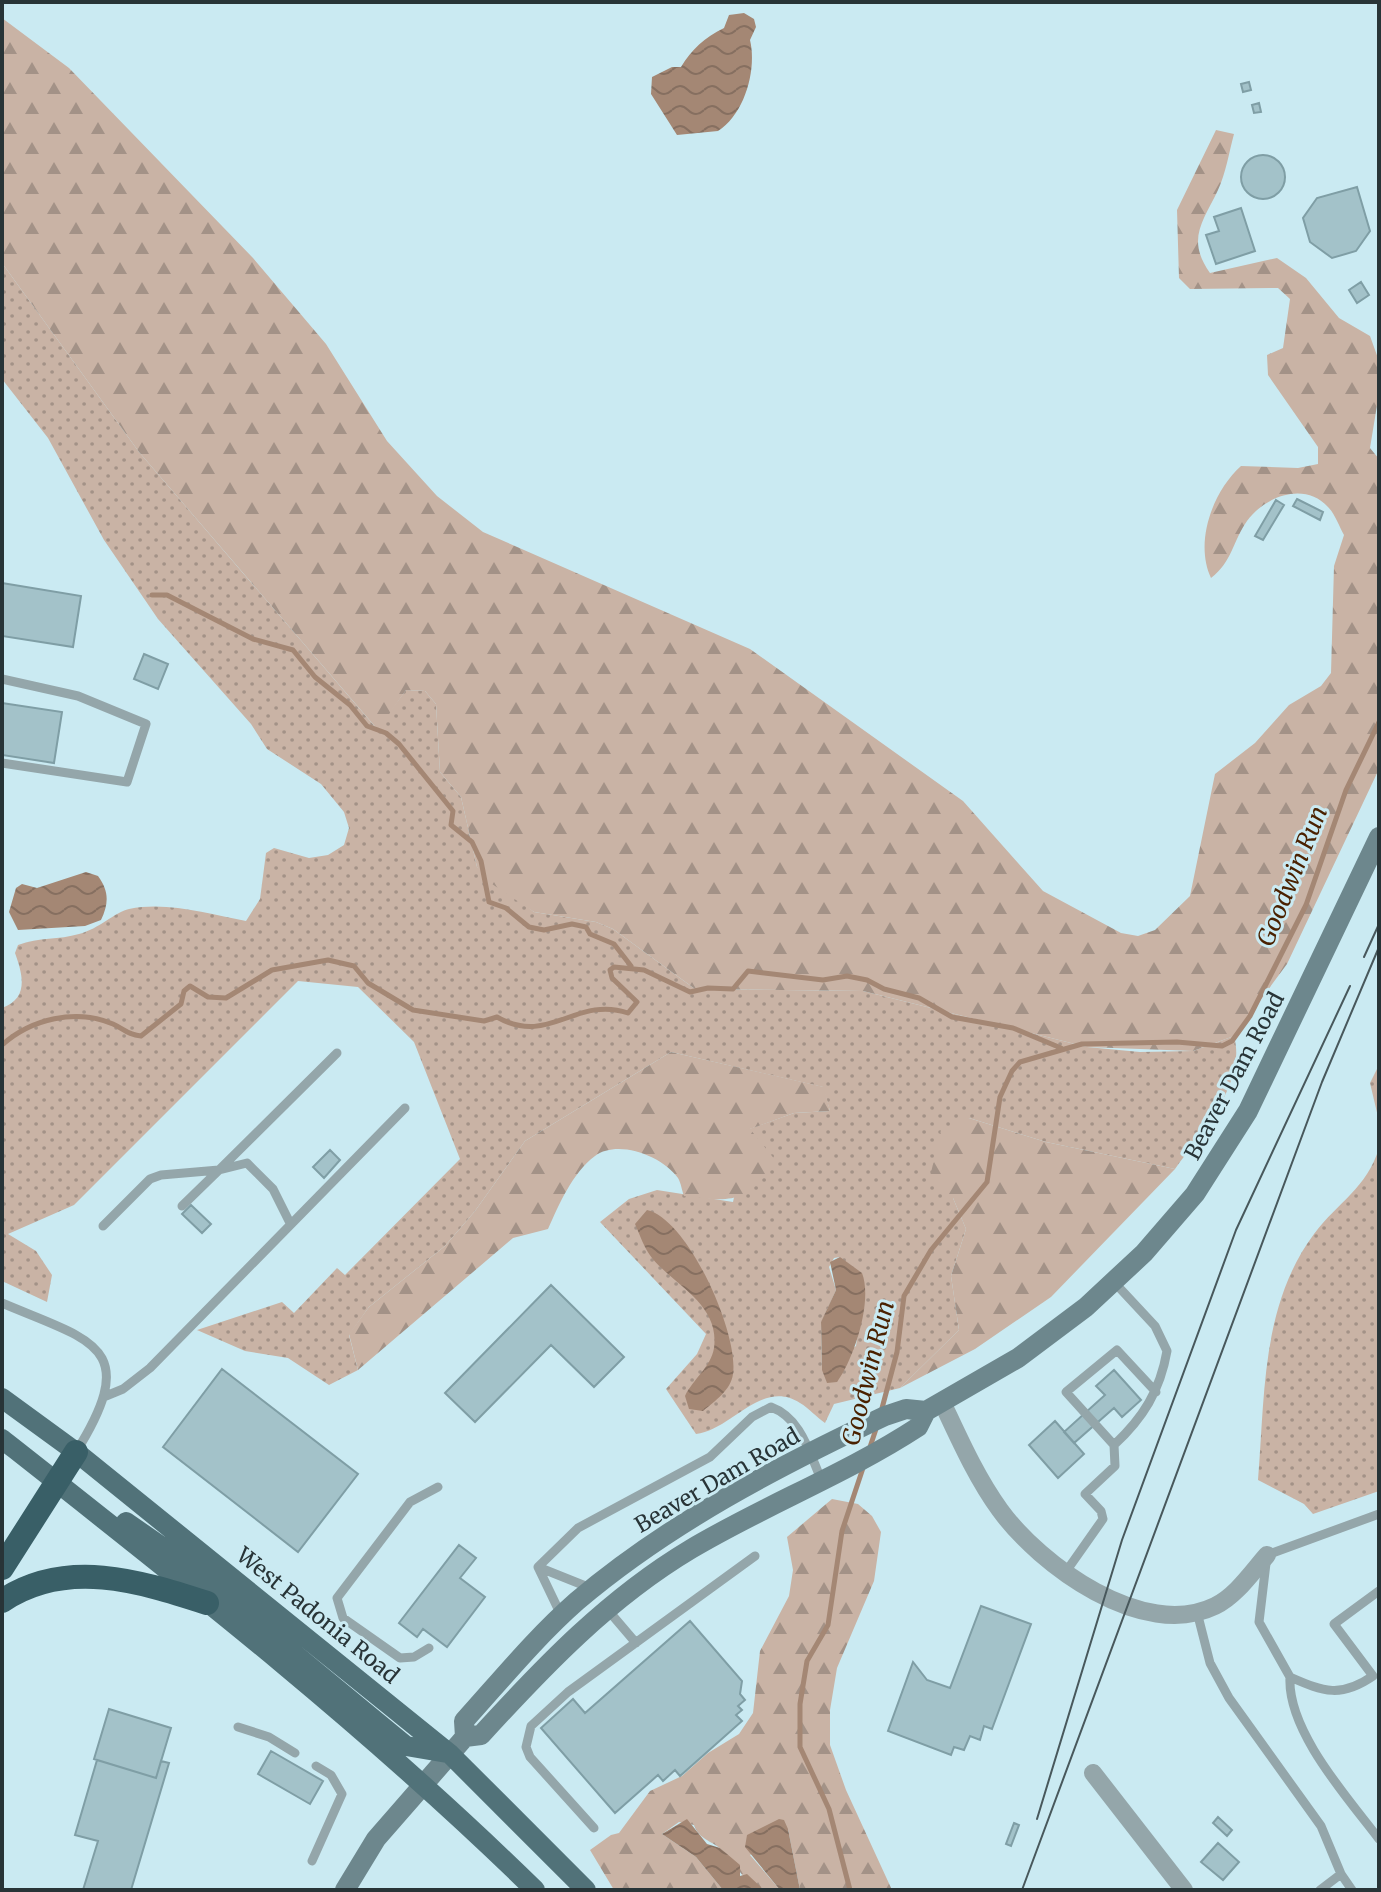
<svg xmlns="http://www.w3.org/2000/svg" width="1381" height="1892" viewBox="0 0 1381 1892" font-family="Merriweather,serif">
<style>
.grass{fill:url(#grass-dots);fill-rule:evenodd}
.forest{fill:url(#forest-firs)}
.water{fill:url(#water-waves)}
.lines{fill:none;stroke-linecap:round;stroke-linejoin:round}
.stream{stroke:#a48774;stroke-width:5}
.building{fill:#a3c2c9;stroke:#7f9ea5;stroke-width:2}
.service{stroke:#94a6aa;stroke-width:9}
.minor{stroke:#94a6aa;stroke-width:18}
.secondary{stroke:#6d878d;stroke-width:20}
.primary{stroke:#517279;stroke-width:20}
.motorway{stroke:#395f67;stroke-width:24}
.tram{stroke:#48585c;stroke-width:2}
.labels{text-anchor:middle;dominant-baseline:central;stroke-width:6;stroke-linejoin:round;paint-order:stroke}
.street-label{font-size:22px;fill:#283437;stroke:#caeaf2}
.water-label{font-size:24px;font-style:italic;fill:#4a2100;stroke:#caeaf2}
</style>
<defs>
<pattern id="grass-dots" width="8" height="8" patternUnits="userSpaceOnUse" patternTransform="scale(2)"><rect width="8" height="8" fill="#c9b3a5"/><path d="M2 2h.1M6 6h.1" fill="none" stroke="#a39287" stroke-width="1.8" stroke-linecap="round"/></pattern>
<pattern id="forest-firs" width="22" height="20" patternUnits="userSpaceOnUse" patternTransform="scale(2)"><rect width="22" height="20" fill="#c9b3a5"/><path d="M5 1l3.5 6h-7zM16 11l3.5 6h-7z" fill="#a39287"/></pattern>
<pattern id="water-waves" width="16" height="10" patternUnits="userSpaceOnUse" patternTransform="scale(2)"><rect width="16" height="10" fill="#a48774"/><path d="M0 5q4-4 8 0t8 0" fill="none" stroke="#866f60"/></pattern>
</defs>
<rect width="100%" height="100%" fill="#caeaf2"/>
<path class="grass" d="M2,263L139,452L377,729L406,690L425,691L436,704L440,772L461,797L477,867L534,912L596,922L613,929L695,989L863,991L1087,1047L1140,1052L1193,1051L1234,1036C1247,1083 1201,1132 1175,1169L1046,1142L969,1118L953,1198L966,1229L951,1276L959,1330L900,1388L834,1404L825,1423C816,1417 809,1408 800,1403C762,1378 732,1430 696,1434L666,1389L697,1354L706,1334L600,1222L629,1199L657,1190L733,1202L749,1129L794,1113L830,1111L823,1087L671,1052L525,1141L475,1211L445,1246L369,1307L349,1335L358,1370L329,1385L288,1358L245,1351L197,1330L282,1302L294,1313L337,1268L345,1275L460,1159L414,1042L358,987L298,981L74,1205L8,1234L36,1251L52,1275L47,1302L2,1281V1008C29,998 23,975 15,953L18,945C39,937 59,940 79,934C99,929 115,912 129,909C167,901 209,914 246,921L260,899L266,853L274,848L309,858L328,855L344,845L349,828L344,812L321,784L267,749L251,724L158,619L104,540L48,438L2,379ZM840,1257L859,1326L856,1346L822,1370L821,1323L836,1290L829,1267L834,1258Z
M1379,1065V1121L1370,1083Z
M1379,1148V1491L1313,1514L1304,1504L1258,1480C1265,1396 1261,1305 1314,1234C1338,1202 1367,1188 1379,1148Z"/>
<path class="forest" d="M2,18L69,68L253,258L326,344L387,441L437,496L483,532L750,649L963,801L1043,891L1121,933L1138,936L1155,930L1190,896L1215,774L1255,743L1289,705L1321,686L1331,673L1334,566L1344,535C1339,526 1335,514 1328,507C1305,481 1265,496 1247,521C1233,541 1232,562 1211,578C1194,542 1213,491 1241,466L1298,468L1318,464V447L1268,375L1267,355L1283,348L1290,299L1278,288L1190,289L1179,278L1177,210L1216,130L1234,134C1229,152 1226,173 1218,190C1203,222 1186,239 1210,273L1277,258L1306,278L1339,318L1370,336L1379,361V393L1370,448L1379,459V769L1287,964L1234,1036L1193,1051L1087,1047L863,991L695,989L613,929L596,922L534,912L486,880L477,867L461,797L440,772L436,704L425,691L406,690L378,730L139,452L2,263Z
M671,1052L824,1087L830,1111L794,1113L750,1129L776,1161C746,1204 732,1202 684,1196C682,1191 681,1183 678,1178C662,1156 618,1139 595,1156C572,1173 559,1205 548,1229L513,1238L358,1370L349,1334L369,1307L445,1246L475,1211L525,1141Z
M969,1118L1046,1142L1175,1169L1051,1297L975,1349L900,1388L959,1330L951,1276L966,1229L953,1198L929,1181L941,1130Z
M832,1499L858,1504L872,1516L881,1532L874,1581L837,1668L830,1710V1745L846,1790L892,1890H800L788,1829L750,1855L780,1890C741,1890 743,1869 721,1849C710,1840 700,1840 694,1825L679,1822L662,1834L696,1857L723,1890H614L590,1850L611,1835L619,1833L650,1791L682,1776L708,1753L739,1734L753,1713L760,1651L789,1596L793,1570L787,1537Z"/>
<path class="water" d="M744,13L754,19L756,27L750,40C757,69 745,114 718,131L677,135L651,94L652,77L672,67H681C692,49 704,38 724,28L729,15Z
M86,872L98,876C109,891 109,903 101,920L85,926L18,930L9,912L16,888L22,884L37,888Z
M647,1210C688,1219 739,1333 733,1374C731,1390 715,1401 703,1411L689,1409L685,1396C693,1379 711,1367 714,1348C720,1304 675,1286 652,1258C644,1248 640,1235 635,1224Z
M840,1257L862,1273C873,1301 854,1359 837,1382L827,1383L822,1370L821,1322L836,1290L830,1262Z
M687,1819L707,1844L720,1848L740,1865V1876L747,1874L764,1890H723L696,1857L662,1834Z
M779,1819L784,1820L788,1829L800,1890H780L745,1847L747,1835Z"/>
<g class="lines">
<path class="stream" d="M152,595H167L253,639L293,650L315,677L350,705L367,726L386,733L399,744L453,811L451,825L472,842L481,861L489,902L506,908L529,927L544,930L572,924L586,927L590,934L614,944L631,966
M2,1045C31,1019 76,1008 113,1024C124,1029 128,1035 141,1036L181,1004L184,991L190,986L208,997L226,998L272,970L328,960L354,966L368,983L413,1010L484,1021L497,1017C549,1047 576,995 628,1013L637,1002L612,978L610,970L614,967L644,970L690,992L708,988L733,989L748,971L823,980L847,976L867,980L884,989L919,998L952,1017L1013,1028L1061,1048
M881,1412L897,1352L904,1296L931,1250L987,1182L1000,1097L1012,1071L1020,1062L1082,1044L1177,1042L1222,1046L1232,1041L1250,1016L1306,905L1346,790L1379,722
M870,1447L877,1426
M850,1890L829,1809L800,1747V1704L807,1661L828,1625L842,1531L863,1468"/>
</g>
<path class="building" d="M1249,82L1251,90L1243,92L1241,84Z
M1259,103L1261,112L1254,113L1252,105Z
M1241 177a22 22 0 1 1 44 0a22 22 0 1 1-44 0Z
M1357,187L1370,231L1356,251L1332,258L1310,242L1303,218L1317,198Z
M1241,208L1255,251L1216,264L1206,235L1219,231L1214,217Z
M1361,282L1369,295L1357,303L1349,290Z
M1297,499L1323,512L1320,520L1293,506Z
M1276,500L1284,505L1263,540L1255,536Z
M2,583L81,596L73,647L2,636Z
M144,654L168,664L158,689L134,679Z
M2,703L62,712L54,763L2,755Z
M330,1150L340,1160L324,1178L313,1167Z
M191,1205L211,1224L202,1233L182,1214Z
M551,1285L624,1357L594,1387L551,1345L475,1422L445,1393Z
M222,1369L358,1474L298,1552L163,1447Z
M1114,1370L1141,1400L1122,1417L1114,1408L1074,1443L1064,1432L1105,1395L1096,1386Z
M1055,1421L1084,1454L1058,1478L1029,1445Z
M459,1545L476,1558L460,1578L485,1597L447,1647L423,1629L417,1637L399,1623Z
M981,1606L1031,1624L992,1729L984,1726L980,1740L970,1736L964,1750L954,1747L951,1755L888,1731L913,1662L927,1680L950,1688Z
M690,1621L742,1681L740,1694L745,1700L738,1706L742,1710L736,1715L742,1721L680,1776L675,1770L663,1781L658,1775L615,1813L541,1728L573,1699L585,1713Z
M109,1709L171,1728L156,1778L94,1759Z
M271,1751L323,1781L310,1804L258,1774Z
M97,1760L156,1778L161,1761L169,1763L131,1890H83L98,1841L75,1835Z
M1218,1817L1232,1830L1227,1836L1213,1823Z
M1014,1823L1019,1825L1011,1846L1006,1844Z
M1218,1843L1239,1862L1223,1880L1201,1862Z"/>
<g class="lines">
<path class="service" d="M2,679L78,696L146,724L127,782L2,763
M182,1206L219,1170L247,1163L273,1189L290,1223
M103,1226L150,1179L161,1175L219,1170L337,1053
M2,1303C91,1341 143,1345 76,1452
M106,1396L123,1389L150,1368L405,1108
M1114,1445L1066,1392L1117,1350L1156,1392
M1379,1514L1267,1555L1259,1622L1290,1677C1324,1692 1341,1698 1373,1676L1334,1624L1379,1591
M538,1567L578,1528L710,1457L752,1417L771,1407C801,1418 809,1452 821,1479
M1065,1573L1103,1519L1101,1511L1085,1494L1115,1466L1114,1445C1143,1418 1160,1391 1167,1351L1155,1326L1114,1282
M607,1609L636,1643
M1197,1612L1210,1663L1229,1698L1321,1826L1341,1874L1352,1890
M561,1615L538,1567L593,1589
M429,1648L414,1657L400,1658L343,1618L337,1598L410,1502L438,1487
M1290,1677C1287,1731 1348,1798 1379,1839
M238,1727L269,1737L295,1753
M594,1828L530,1757L526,1747L531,1726L568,1692L755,1556
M312,1861L342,1794L331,1775L316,1766
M1320,1890L1341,1874"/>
<path class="minor" d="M942,1402C959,1438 976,1477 1000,1510C1040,1565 1143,1641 1215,1606C1236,1596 1252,1572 1267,1555
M1093,1773L1184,1890"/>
<path class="secondary" d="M465,1737L464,1721C501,1680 536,1637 577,1601C669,1523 777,1467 885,1416L906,1409L926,1411
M345,1890L376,1839L465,1737L481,1735C545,1665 609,1598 691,1549C765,1505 846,1474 918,1427L926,1411L1018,1358L1086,1307L1144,1253L1195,1194L1248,1111L1379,837"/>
<path class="primary" d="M2,1398L76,1452L450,1754L586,1890
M2,1439C185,1583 369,1727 535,1890
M126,1522L178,1558L406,1746L447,1753"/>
<path class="motorway" d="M2,1568L76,1452
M2,1601C66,1558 139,1581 207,1603"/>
<path class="tram" d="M1364,957L1379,924
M1037,1819L1122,1540L1236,1230L1350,986
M1022,1890L1322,1082L1379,947"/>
</g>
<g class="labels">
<g class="street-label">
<text transform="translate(1234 1076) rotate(-62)">Beaver Dam Road</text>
<text transform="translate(717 1480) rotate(-30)">Beaver Dam Road</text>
<text transform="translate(318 1615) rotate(39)">West Padonia Road</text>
</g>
<g class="water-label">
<text transform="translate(1292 876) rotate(-68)">Goodwin Run</text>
<text transform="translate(868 1373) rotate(-76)">Goodwin Run</text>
</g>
</g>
<rect width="1381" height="1892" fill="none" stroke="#283437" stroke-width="8"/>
</svg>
